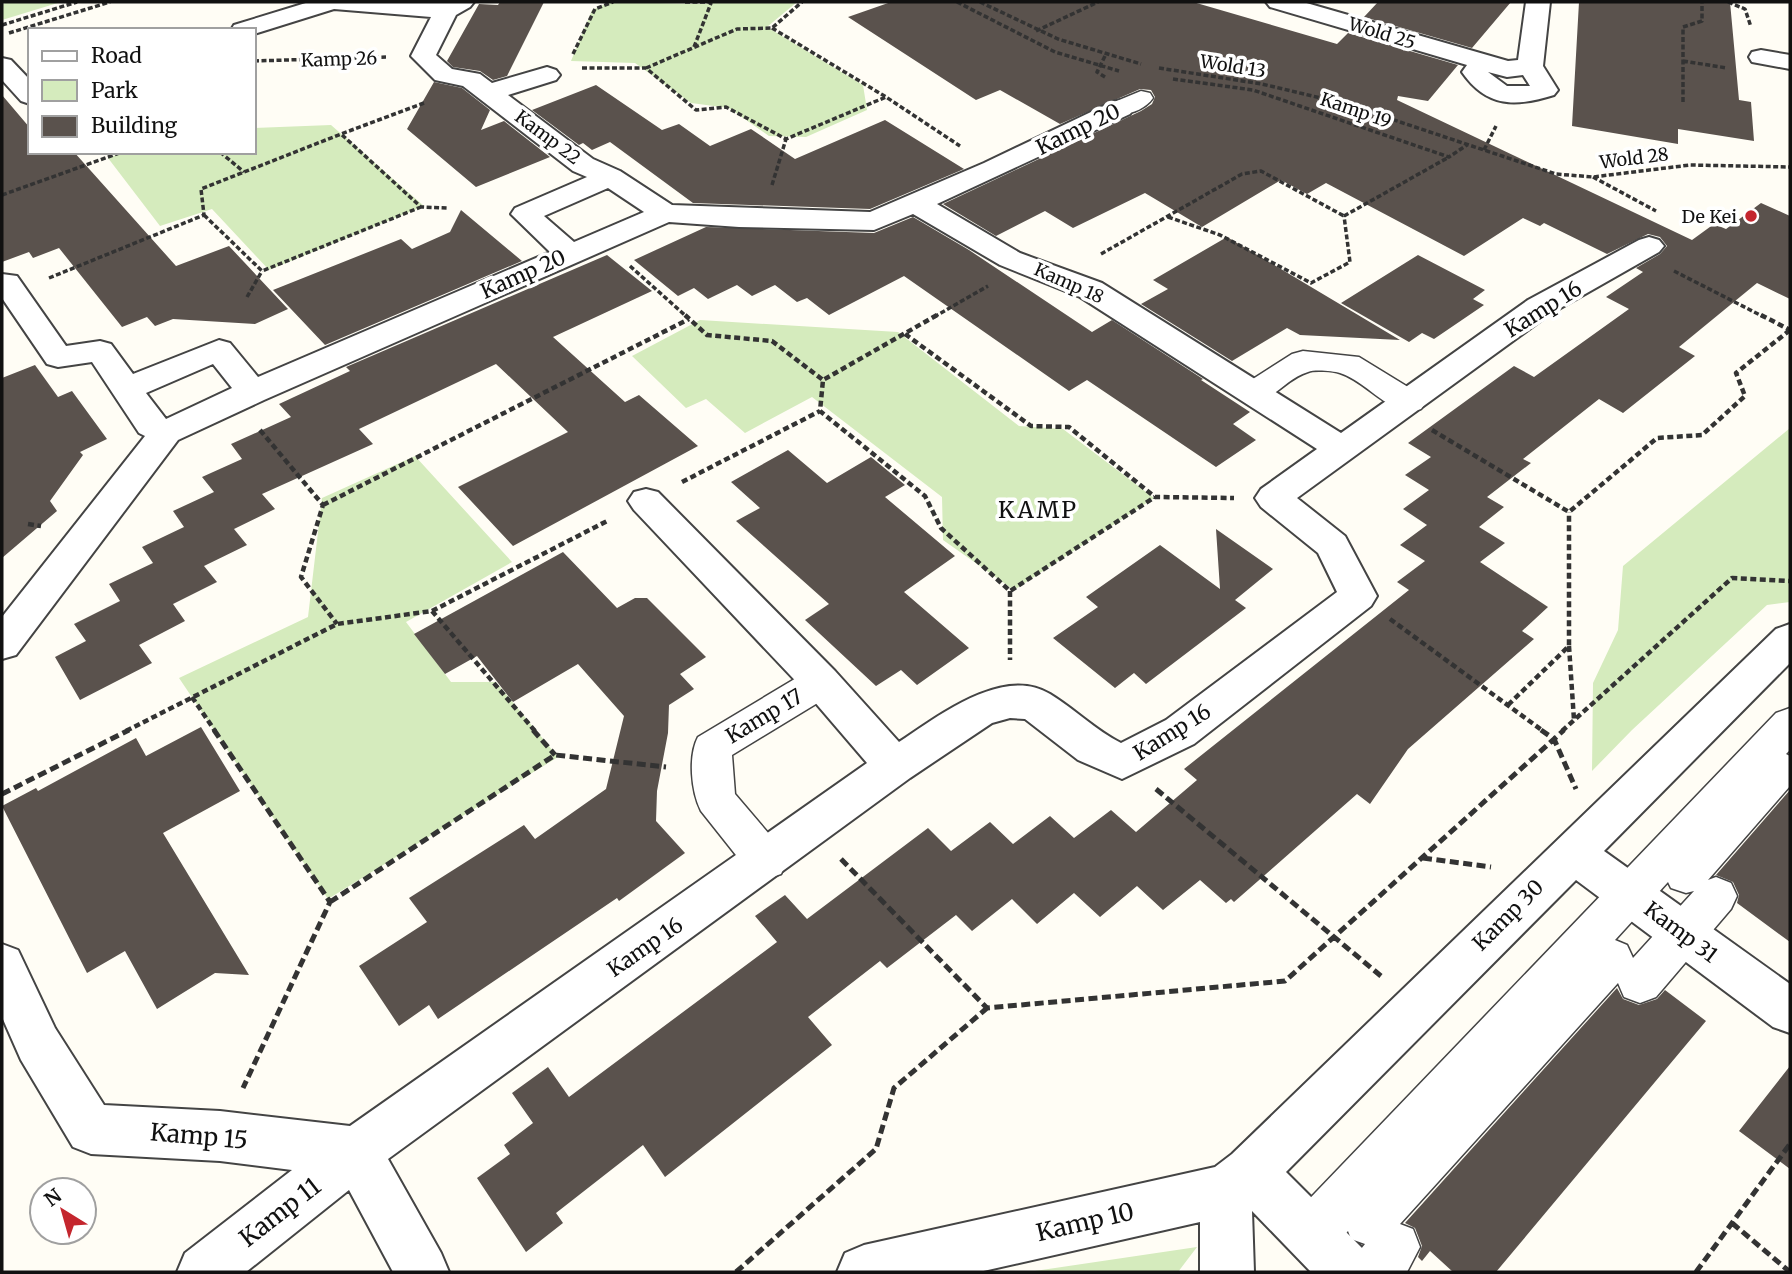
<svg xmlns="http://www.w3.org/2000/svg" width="1792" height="1274" viewBox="0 0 1792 1274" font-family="Merriweather,serif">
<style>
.green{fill:#d5ebbd}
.building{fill:#5a524d}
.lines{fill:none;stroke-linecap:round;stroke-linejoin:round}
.pedestrian-casing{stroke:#444;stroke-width:3}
.minor-casing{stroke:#444;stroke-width:4}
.path-far2{stroke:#333;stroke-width:3.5;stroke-dasharray:5 2.5;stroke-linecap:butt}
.path-far1{stroke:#333;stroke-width:4.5;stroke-dasharray:6 3.5;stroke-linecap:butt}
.path{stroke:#333;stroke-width:5;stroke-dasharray:9 4.5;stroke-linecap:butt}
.pedestrian{fill:#fff;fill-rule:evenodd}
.minor{fill:#fff;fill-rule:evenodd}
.poi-dot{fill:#c4262e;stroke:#fff;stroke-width:2.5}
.labels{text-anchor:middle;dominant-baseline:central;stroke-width:7;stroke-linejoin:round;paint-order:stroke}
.far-street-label{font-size:18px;fill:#111;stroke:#fff}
.far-poi-label{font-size:18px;fill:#111;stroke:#fff;text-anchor:end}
.street-label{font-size:21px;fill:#111;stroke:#fff}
.neighbourhood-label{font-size:23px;letter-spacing:2px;fill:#111;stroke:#fff}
.near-street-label{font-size:24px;fill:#111;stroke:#fff}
</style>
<rect width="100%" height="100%" fill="#fffdf5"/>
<path class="green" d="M9,2H61L2,20V4Z
M610,2L705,4L711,2H797L767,27L863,85L867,110L806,137L769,136L729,108L691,103L635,63L571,61L592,10Z
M331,125L424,206L269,270L212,209L160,226L108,158L124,152H254V128Z
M700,320L898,332L1019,426L1063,429L1154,498L1014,590L943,540L942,497L812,397L745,433L706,399L686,408L632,356Z
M1790,428V602L1767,605L1632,730L1592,771L1593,683L1618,630L1623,566Z
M415,456L512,562L406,622L451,682H496L558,757L328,899L179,678L308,617L322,498Z
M1197,1247L1178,1272H1028Z"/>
<path class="building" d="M500,2H544L507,76L493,80L480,71L453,67L447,61L479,4L498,5Z
M891,2H1193L1337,44L1348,33L1458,65L1428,101L1398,96L1397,100L1692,240L1714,224L1726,229L1761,203L1790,216V299L1757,283L1679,347L1695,356L1623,413L1599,399L1523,459L1531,463L1487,497L1504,507L1479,527L1505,543L1480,562L1548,607L1522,631L1534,639L1408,749L1370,804L1357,794L1234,902L1231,899L1226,903L1200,880L1163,910L1137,886L1100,917L1074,893L1037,924L1012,899L972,931L956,915L887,968L880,961L808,1017L832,1045L665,1177L643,1145L556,1213L563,1223L526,1252L477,1178L510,1154L504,1145L533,1123L512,1093L548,1067L569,1097L777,942L755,916L785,895L807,919L928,828L951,851L990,822L1013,844L1050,816L1074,838L1111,810L1136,832L1197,780L1184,769L1409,590L1397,582L1425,561L1400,545L1427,525L1403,509L1429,490L1405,475L1431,457L1408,443L1514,366L1534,377L1629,309L1606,297L1643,272L1636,268L1660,254L1667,246L1660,237L1648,234L1607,254L1544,223L1540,226L1523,218L1464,256L1326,183L1307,194L1281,180L1202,227L1145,193L1073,228L1045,211L996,236L943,204L1141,111L1152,104L1155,97L1151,90L1140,89L1060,124L1000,90L976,100L848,17Z
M1378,2H1511L1472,48L1364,17Z
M1579,2H1730L1739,100L1751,102L1754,141L1678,129V144L1572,126Z
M434,82L462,88L490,110L481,130L504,121L550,157L476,187L407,129Z
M596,85L662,130L679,124L710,146L751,129L795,159L885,120L964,169L870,209L693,203L610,142L592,150L583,143L579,145L532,110Z
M2,95L30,128V152H74L176,266L229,246L288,309L255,324L173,319L155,326L147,317L122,327L59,248L33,258L29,252L2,262Z
M461,210L522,261L325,345L273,290L401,239L412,249L450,232Z
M913,217L969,250L1092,332L1112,320L1203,379L1201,380L1250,412L1233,424L1256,440L1216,467L1087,380L1069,391L904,276L829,315L807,298L797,302L775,285L752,296L737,285L708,299L694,288L678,296L634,260L706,227L874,233Z
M1227,237L1400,340L1300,335L1287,328L1232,361L1141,304L1168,289L1153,280Z
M607,255L652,291L553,337L625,402L639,395L698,446L513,546L458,487L568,432L496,364L359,429L373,444L262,494L275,509L234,529L247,545L204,566L217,582L173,604L185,621L139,645L152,663L80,700L55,657L86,641L74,624L120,601L109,584L153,563L142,547L184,527L173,511L214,492L202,477L242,459L231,444L291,417L279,404L350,371L346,367Z
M1418,255L1485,290L1473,299L1484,305L1434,339L1422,333L1409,342L1341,303Z
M35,365L58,397L72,391L107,439L80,452L83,455L50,501L57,511L2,558V378Z
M788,450L827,483L871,457L905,485L885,497L955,556L904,592L969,648L917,685L901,670L876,686L805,620L829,604L736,521L760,508L731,482Z
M1216,529L1273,569L1235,600L1246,608L1146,684L1134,673L1115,688L1053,638L1098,607L1086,597L1160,545L1220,589Z
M563,552L617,608L635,598H647L706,657L680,674L694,689L669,705L668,733L657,791L656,821L685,853L619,901L617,898L438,1019L429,1005L399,1026L359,966L427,922L409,898L524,825L535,839L606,789L624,716L578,664L513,702L477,656L445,674L414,634Z
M201,727L240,791L163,833L249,975L215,973L157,1009L125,951L87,973L2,806L36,788L38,791L136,738L146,756Z
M1790,790V942L1737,903L1739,895L1733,882L1716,875Z
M1617,988L1623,999L1639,1005L1657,999L1665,990L1706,1021L1496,1272H1453L1430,1251L1422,1261L1418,1257L1422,1246L1415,1228L1405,1223Z
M1790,1066V1169L1739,1131Z"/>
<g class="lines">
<g class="pedestrian-casing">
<path id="pedestrian" d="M1141,91L1150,93L1153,98C1145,110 1126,117 1112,113L1109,108L1112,103Z
M1303,351L1359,357L1421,395L1426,402L1421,409C1389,418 1369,382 1340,373C1333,371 1315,369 1308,372C1283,379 1271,408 1242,400L1237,393L1242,386L1292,354Z
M821,667L834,671L840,682L834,693L732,755L735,794L781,848L787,861L781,874L766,879L751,874L701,811C691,791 688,756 698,737L808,671Z
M1790,708V750L1786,754L1790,756V786L1708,880L1716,877L1731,883L1737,896L1731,909L1656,997L1640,1003L1624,997L1618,983L1400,1224L1413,1229L1420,1247L1407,1272H1350L1357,1254L1365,1244L1351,1239L1348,1231L1329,1252L1311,1259L1293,1252L1286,1234L1293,1216L1776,713ZM1668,882L1671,888L1686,893L1694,891L1633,958L1627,945L1615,940Z"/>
</g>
<g class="minor-casing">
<path id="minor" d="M309,2H474L470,7L456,15L436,55L452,69L480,74L492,83L547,67L556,70L560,75L556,80L508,95L593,159L620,171L672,205L870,212L984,163L1112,102L1121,100L1130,102L1134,108L1130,114L937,204L1020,253L1102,283L1341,433L1528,300L1639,240L1649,237L1659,240L1664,246L1659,252L1550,314L1297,498L1345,536L1377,596L1371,606L1194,744L1122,779L1078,760L1025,719L1010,718L992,723L910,778L388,1159L441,1253L449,1272H393L349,1190L246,1272H177L185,1253L292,1170L220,1161L91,1154L73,1147L21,1060L2,1017V944L18,950L55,1028L104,1105L220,1111L350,1126L867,763L807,693L634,510L628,501L634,492L646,489L658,492L835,671L899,742C937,717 1003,665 1050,694C1075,709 1095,730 1121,743L1166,720L1337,592L1318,553L1261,507L1255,498L1261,489L1317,449L1080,297L1000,265L913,214L874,230L739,227L669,222L264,400L178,440L16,655L2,659V617L145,436L139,433L92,362L58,367L47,364L2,298V274L17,276L66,346L100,341L111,344L133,374L219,340L230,343L258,377L550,252L511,214L515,208L587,177L573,171L463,86L435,80L411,56L431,17L334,9L254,34V30H231L234,25ZM608,188L644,212L574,242L544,216ZM213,364L232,388L166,419L146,393Z
M1266,2H1303L1508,61L1518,60L1526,2H1550L1543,66L1558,90L1554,95C1516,107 1487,108 1462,72L1467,65L1270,7ZM1488,72L1507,77L1523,75L1530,86H1507Z
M1761,50L1790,55V69L1752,62L1749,57L1752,52Z
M2,58L11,60L30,80V104L21,101L2,80Z
M1790,624V663L1604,851L1790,984V1033L1773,1027L1576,880L1286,1172L1367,1253L1375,1272H1311L1252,1211L1254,1272H1200V1222L979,1272H837L845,1253L864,1245L1215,1167L1232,1154L1776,629Z"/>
</g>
<path class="path-far2" d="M685,2H715
M957,2L1055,52L1119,71
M980,2L1058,39L1141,64
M1728,2L1745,9L1751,27
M2,25L77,2
M772,28L886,97
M1036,31L1098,2
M9,33L110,2
M694,47L711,3
M573,54L595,9L613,2
M1105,56L1097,72L1105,77
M254,61L386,57
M1683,61L1727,68
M582,68H646L696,110L726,107L786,139L886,97L960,146
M646,68L737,29L772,28L802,2
M1159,68L1262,84L1346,104L1556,174L1593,177L1690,165L1790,167
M1173,79L1253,90L1449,157L1467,145
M1683,102V27L1702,21V2
M424,103L341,134L421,207L447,208
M1484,150L1496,126
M220,152L244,172
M1593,177L1656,211
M772,185L786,139
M2,195L122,152
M204,215L262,271L421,207
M1344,216L1449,157
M1168,217L1220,235L1311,283L1350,262L1344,216
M1101,254L1242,174L1261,171L1344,216
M630,266L687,317
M1674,271L1764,317
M49,278L204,215L201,189L341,134
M247,297L262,271
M934,317L988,286"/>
<path class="path-far1" d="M685,315L707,335L772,341L823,380
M937,315L823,380L820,411L925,496L941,528L1010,591L1155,497
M1761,315L1790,330
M905,334L1031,426L1069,427L1155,497L1234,498
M260,430L323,505L301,577L337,624
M1432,430L1569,512L1657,438L1702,435L1745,396L1736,373L1790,330
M682,482L820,411
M323,505L689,319
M28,524L41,526
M1010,591V660
M432,611L609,520
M1390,619L1543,731
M1569,646L1574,720
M192,697L215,731
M1508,705L1569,646V512
M126,731L337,624L432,611L535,731
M1562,731L1732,578L1790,581"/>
<path class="path" d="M214,730L330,902L243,1088
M533,730L555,755
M1541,730L1554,739L1576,789
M1156,789L1381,976
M2,794L129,730
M1423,858L1491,867
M841,859L987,1008L1285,981L1564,730
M330,902L555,755L666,767
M1732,1223L1790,1272
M736,1272L876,1149L894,1088L987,1008
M1696,1272L1790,1144"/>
<use href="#pedestrian" class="pedestrian"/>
<use href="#minor" class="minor"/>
</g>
<circle class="poi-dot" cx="1751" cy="216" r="7"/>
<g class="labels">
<g class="far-street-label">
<text transform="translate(1382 33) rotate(17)">Wold 25</text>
<text transform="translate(339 59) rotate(-2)">Kamp 26</text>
<text transform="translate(1233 66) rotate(9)">Wold 13</text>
<text transform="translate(1356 110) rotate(19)">Kamp 19</text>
<text transform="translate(548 137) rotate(37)">Kamp 22</text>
<text transform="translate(1634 158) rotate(-7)">Wold 28</text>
<text transform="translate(1069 283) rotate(24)">Kamp 18</text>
</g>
<g class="far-poi-label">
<text x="1737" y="216">De Kei</text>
</g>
<g class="street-label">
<text transform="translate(1078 129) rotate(-26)">Kamp 20</text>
<text transform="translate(523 274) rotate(-24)">Kamp 20</text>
<text transform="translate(1543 309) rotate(-32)">Kamp 16</text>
<text transform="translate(764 716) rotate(-31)">Kamp 17</text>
<text transform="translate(1172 732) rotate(-32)">Kamp 16</text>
<text transform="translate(1508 915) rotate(-45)">Kamp 30</text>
<text transform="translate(1681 932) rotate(37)">Kamp 31</text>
<text transform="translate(645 947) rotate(-35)">Kamp 16</text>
</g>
<g class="neighbourhood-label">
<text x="1038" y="509">KAMP</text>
</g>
<g class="near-street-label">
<text transform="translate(199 1136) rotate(5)">Kamp 15</text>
<text transform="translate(280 1212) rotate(-38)">Kamp 11</text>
<text transform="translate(1085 1222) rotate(-13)">Kamp 10</text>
</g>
</g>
<rect width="1792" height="1274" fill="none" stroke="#111111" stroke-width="7"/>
<rect x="28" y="28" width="228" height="126" fill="#ffffff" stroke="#a0a0a0" stroke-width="2"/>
<rect x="42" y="51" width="35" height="10" fill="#ffffff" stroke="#a0a0a0" stroke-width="2"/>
<text x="91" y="63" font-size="21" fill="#111111">Road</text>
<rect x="42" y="80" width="35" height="21" fill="#d5ebbd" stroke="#a0a0a0" stroke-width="2"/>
<text x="91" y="98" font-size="21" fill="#111111">Park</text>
<rect x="42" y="116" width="35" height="21" fill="#5a524d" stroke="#a0a0a0" stroke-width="2"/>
<text x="91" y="133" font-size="21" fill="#111111">Building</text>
<g transform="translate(63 1211) rotate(323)"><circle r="33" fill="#ffffff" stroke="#a0a0a0" stroke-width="2"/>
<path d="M0-5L12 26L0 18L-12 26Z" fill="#c4262e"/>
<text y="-10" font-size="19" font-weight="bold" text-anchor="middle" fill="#111111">N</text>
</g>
</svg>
